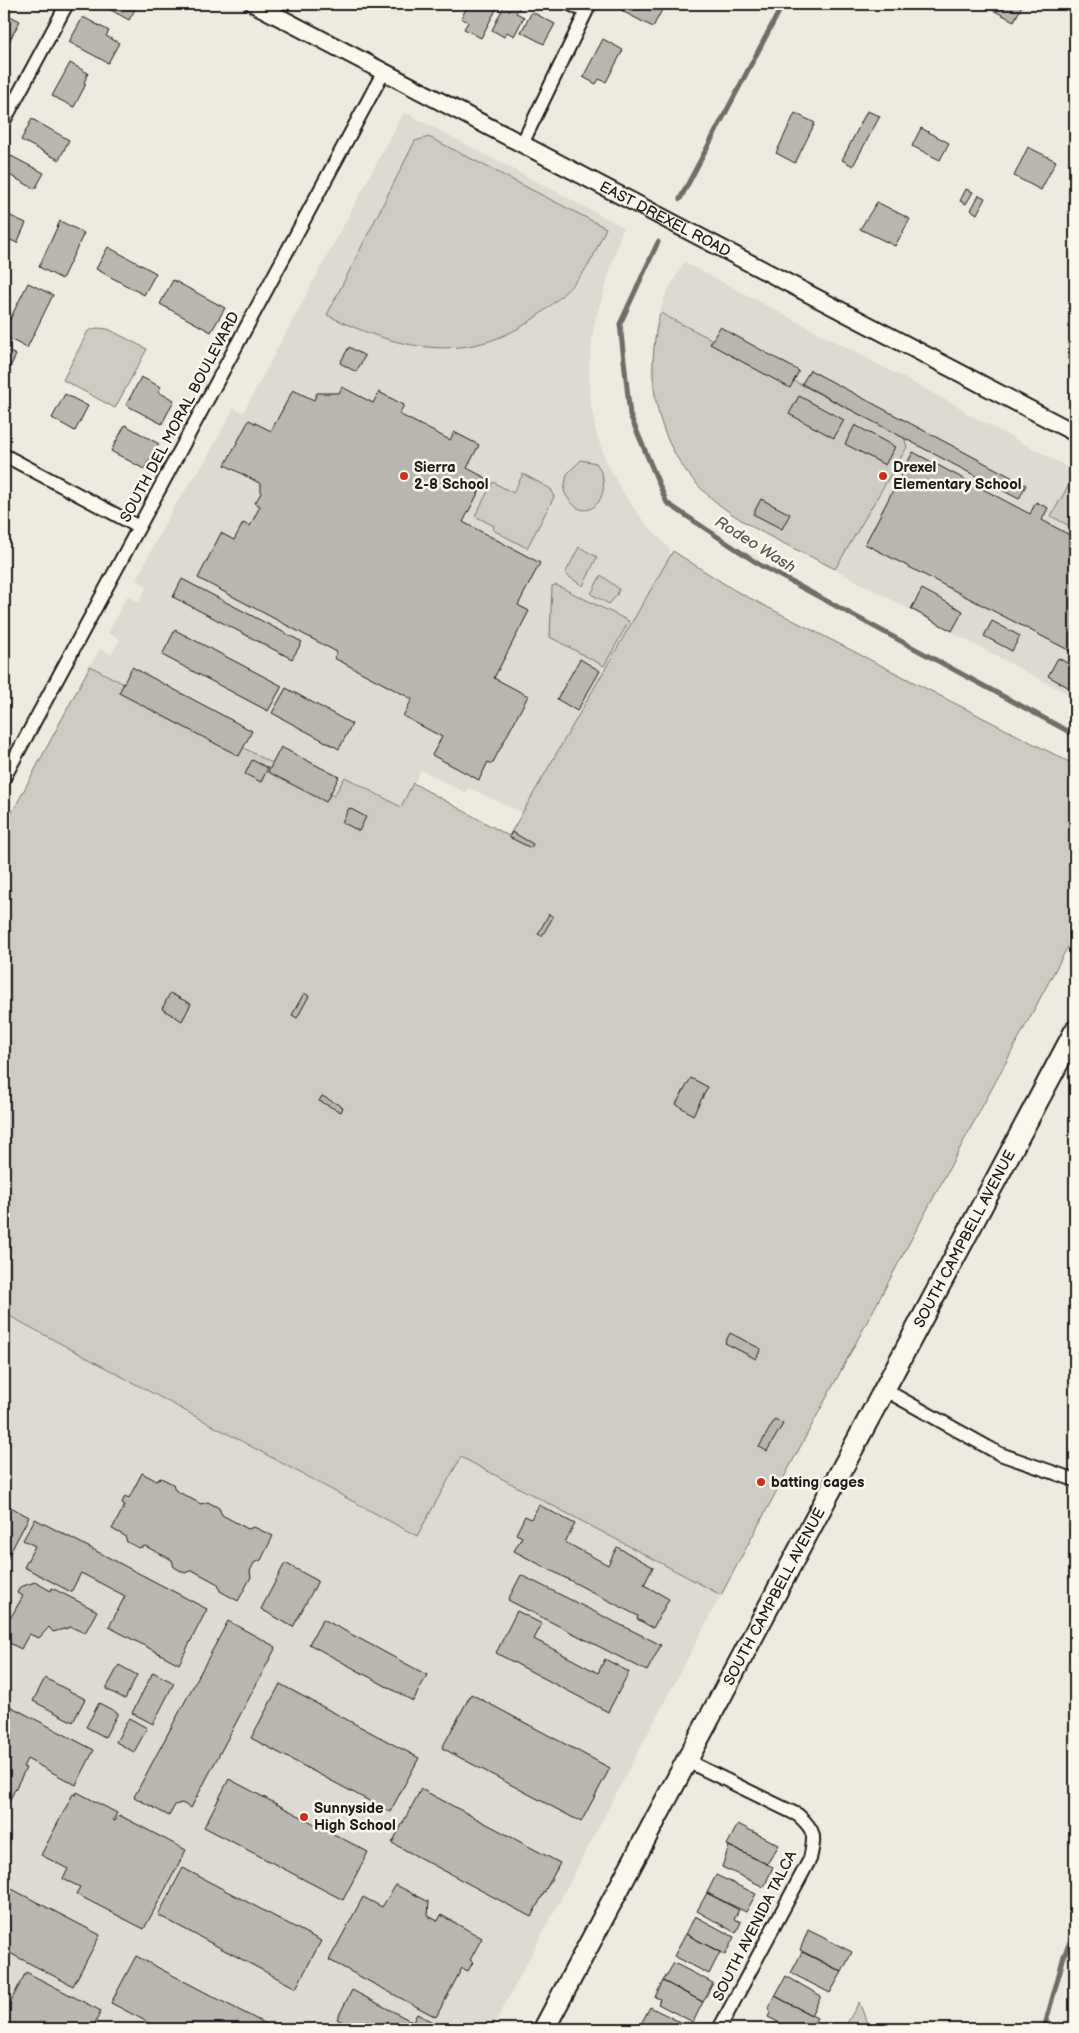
<svg xmlns="http://www.w3.org/2000/svg" width="1079" height="2033" viewBox="0 0 1079 2033" font-family="'Balsamiq Sans',sans-serif">
<style>
.built{fill:#dedad1}
.green{fill:#ceccc2;stroke:#75746f}
.lines{fill:none;stroke-linecap:round;stroke-linejoin:round}
.stream{stroke:#6f6d69;stroke-width:5}
.building{fill:#b9b6af;stroke:#1c1c1c}
.minor-casing{stroke:#1c1c1c;stroke-width:16}
.tertiary-casing{stroke:#1c1c1c;stroke-width:20}
.primary-casing{stroke:#1c1c1c;stroke-width:24}
.minor{stroke:#fbf7ec;stroke-width:12}
.tertiary{stroke:#fbf7ec;stroke-width:16}
.primary{stroke:#fbf7ec;stroke-width:20}
.poi-dot{fill:#c8321e;stroke:#fbf7ec;stroke-width:2}
.labels{text-anchor:middle;dominant-baseline:central;stroke-width:5;stroke-linejoin:round;paint-order:stroke}
.street-label{font-size:15px;fill:#1c1c1c;stroke:#fbf7ec}
.poi-label{font-size:15px;font-weight:bold;fill:#1c1c1c;stroke:#fbf7ec;text-anchor:start}
.water-label{font-size:16px;font-style:italic;fill:#5a5956;stroke:#fbf7ec}
</style>
<rect width="100%" height="100%" fill="#eeeadf"/>
<filter id="ink" filterUnits="userSpaceOnUse"><feTurbulence type="fractalNoise" baseFrequency=".02" numOctaves="2"/><feDisplacementMap in="SourceGraphic" scale="10" xChannelSelector="R" yChannelSelector="G"/><feConvolveMatrix kernelMatrix="1 2 1 2 8 2 1 2 1" color-interpolation-filters="sRGB"/></filter>
<g filter="url(#ink)">
<path class="built" d="M404,112L623,227L594,325L589,366L590,400L596,432L606,461L622,491L644,522L670,549L669,558L523,813L469,788L466,793L421,770L401,807L345,777L335,796L90,666L100,649L111,655L120,639L108,633L127,596L139,602L147,586L136,580L173,508L206,460L234,408L243,413Z
M684,262L961,408L966,413L1075,471V698L739,518L710,497L695,482L676,456L665,435L658,415L651,373L655,332L660,313L665,296Z
M4,1313L416,1536L461,1457L721,1595L492,2029H4Z"/>
<path class="green" d="M429,137L606,228C600,240 595,255 588,266C576,283 561,297 545,310C475,367 403,352 327,315L415,141Z
M660,313L904,437L907,447L835,569C799,550 757,533 725,509C660,462 641,388 660,313Z
M97,328L108,329L147,349L115,408L63,380L88,331Z
M581,460L596,463C619,494 584,534 564,491L567,474Z
M523,474L551,489L554,497L527,548L493,530L494,526L475,516L493,482L513,493Z
M1071,481L1075,484V529L1051,516Z
M579,547L597,557L583,586L565,574Z
M673,551L734,590L1075,765V933L721,1595L461,1457L417,1536L4,1313V828L90,666L334,796L345,777L401,807L413,783L509,836Z
M601,575L619,589L617,595L609,604L591,594Z
M556,585L629,621L604,666L550,637L552,586Z
M859,2002L866,2020V2029H844Z"/>
<g class="lines">
<path class="stream" d="M680,199L783,4
M658,242L620,324L630,415L667,503L760,565L1075,735
M1044,2029L1064,1956L1075,1930"/>
</g>
<path class="building" d="M100,4H138L129,20Z
M469,4H499L481,38L464,29L468,22L461,18Z
M505,4L521,5L516,13L524,17L514,36L507,32L504,37L492,30Z
M626,4H655L663,8L653,27L622,11Z
M981,4H1023L1014,21Z
M532,12L555,24L544,44L521,32Z
M4,13L20,21L4,51Z
M83,17L109,31L106,36L119,43L108,63L69,42Z
M603,39L623,50L606,82L599,79L596,84L583,77Z
M70,63L88,73L84,83L86,84L74,107L52,96Z
M867,111L880,116L853,166L842,160Z
M795,113L815,123L795,163L776,153Z
M32,119L69,140L59,160L21,140Z
M921,128L949,143L940,160L912,146Z
M1028,147L1056,161L1041,190L1014,176Z
M11,156L44,173L35,189L4,172Z
M966,189L973,192L966,204L960,201Z
M979,195L985,198L977,214L971,210Z
M877,202L910,219L895,246L860,229Z
M4,213L26,223L17,243L4,237Z
M60,221L84,233L62,279L39,267Z
M108,247L156,273L144,295L96,269Z
M173,280L225,308L211,332L160,304Z
M28,283L53,295L27,348L4,336V331Z
M720,327L799,371L790,388L710,344Z
M349,347L365,356L356,372L340,363Z
M4,349L16,355L4,380Z
M810,370L1026,485L1019,499L802,384Z
M141,377L161,387L158,392L174,400L162,424L126,405Z
M342,387L373,403L379,392L404,405L399,414L450,440L454,432L479,445L467,468L486,478L463,522L540,563L518,605L529,611L494,678L528,696L492,764L488,762L479,780L432,755L442,737L403,716L412,699L334,658L337,652L198,578L221,533L234,540L243,523L250,526L260,506L255,503L261,493V484L225,465L249,420L271,431L293,390L314,400L317,393H339Z
M65,394L88,406L75,431L52,418Z
M799,396L844,420L834,438L789,414Z
M125,425L159,444L144,469L111,451Z
M855,425L895,447L885,465L845,444Z
M913,452L1030,514L1036,502L1048,508L1042,520L1075,538L1074,653L865,544Z
M761,499L790,514L782,529L753,514Z
M182,579L302,642L292,659L173,597Z
M922,589L963,611L952,631L911,609Z
M992,621L1020,636L1012,651L984,636Z
M175,630L282,686L268,711L162,655Z
M1058,658L1075,667V691L1048,676Z
M580,659L600,671L577,711L557,699Z
M132,667L252,731L239,756L119,693Z
M286,688L352,724L339,749L272,713Z
M281,747L339,777L326,802L268,772Z
M252,760L268,768L261,782L245,774Z
M349,808L366,817L359,831L342,822Z
M512,832L533,844L531,848L509,837Z
M549,914L553,917L542,936L538,934Z
M170,993L191,1004L182,1021L162,1009Z
M304,993L309,996L297,1018L292,1015Z
M691,1078L708,1087L693,1115L676,1104Z
M322,1096L343,1107L341,1112L319,1101Z
M730,1333L761,1349L756,1359L725,1343Z
M775,1419L783,1424L767,1451L759,1447Z
M142,1473L155,1480L161,1478L173,1484L175,1490L201,1504L208,1502L219,1508L222,1515L248,1529L254,1527L273,1536L261,1560L254,1563L250,1571L251,1577L238,1601L220,1591L218,1584L192,1570L185,1573L174,1567L172,1560L145,1546L139,1548L127,1542L125,1536L112,1529L125,1505L122,1503L125,1496L129,1498Z
M7,1505L29,1517L4,1564V1511Z
M539,1505L575,1524L565,1542L608,1565L617,1547L653,1567L644,1585L669,1599L653,1628L637,1619L638,1616L514,1551L522,1537L516,1534L525,1516L531,1519Z
M35,1519L207,1609L179,1664L109,1627L125,1596L81,1573L71,1592L24,1567L35,1546L23,1540Z
M285,1563L318,1581L293,1627L261,1609Z
M521,1575L661,1645L647,1671L508,1600Z
M35,1582L51,1591L52,1588L97,1611L85,1633L71,1627L53,1632L49,1627L39,1638L29,1634L21,1649L4,1640V1614L11,1617L23,1596L17,1593L20,1587Z
M517,1611L542,1624L534,1639L598,1673L605,1659L629,1672L608,1712L496,1653Z
M323,1619L427,1675L413,1701L309,1644Z
M228,1621L276,1647L191,1808L182,1803L175,1805L169,1816L134,1797Z
M119,1665L137,1675L125,1699L106,1689Z
M153,1672L174,1683L153,1724L132,1713Z
M45,1678L85,1699L73,1722L33,1701Z
M280,1684L419,1758L390,1812L251,1738Z
M471,1694L610,1768L581,1822L442,1748Z
M4,1703L94,1750L76,1785L27,1759L23,1767L26,1768L4,1811Z
M99,1703L118,1713L105,1737L86,1727Z
M129,1718L147,1728L134,1752L116,1742Z
M229,1779L368,1852L343,1900L204,1827Z
M421,1789L560,1863L531,1917L392,1843Z
M77,1792L117,1813L113,1820L115,1821L119,1815L186,1850L144,1929L76,1894L80,1887L63,1879L68,1869L41,1855L73,1794L76,1795Z
M738,1824L779,1845L767,1864L727,1845Z
M729,1846L773,1867L764,1887L722,1867Z
M183,1868L321,1941L296,1988L158,1915Z
M716,1875L756,1894L746,1912L707,1893Z
M4,1885L100,1935L73,1986L4,1950Z
M396,1885L429,1902L428,1916L438,1921L441,1915L482,1938L470,1960L473,1962L468,1971L462,1968L436,2017L329,1960L363,1897L382,1907Z
M707,1893L739,1910L734,1919L741,1922L736,1933L697,1911Z
M695,1916L734,1937L725,1955L686,1934Z
M808,1930L852,1952L842,1972L800,1950Z
M686,1934L720,1952L709,1974L674,1956Z
M802,1952L842,1972L830,1993L791,1973Z
M136,1956L275,2029H161L111,2003Z
M674,1963L713,1983L703,2002L663,1981Z
M26,1972L101,2011L92,2029H4V2014Z
M786,1976L821,1996L811,2015L775,1996Z
M663,1981L703,2002L693,2022L658,2004L660,1999L655,1997Z
M352,1990L413,2022L417,2014L446,2029H356L337,2019Z
M775,1996L817,2018L811,2029H792L768,2017L771,2011L768,2009Z
M650,2007L686,2025L684,2029H650L641,2024Z
M638,2023L641,2024L650,2029H635Z"/>
<g class="lines">
<g class="minor-casing">
<path id="minor" d="M570,4L586,12
M4,121L67,4
M522,144L590,4
M4,455L139,527
M4,778L384,71
M885,1390L1000,1454L1075,1480
M687,1761L798,1815C816,1831 815,1836 810,1859L719,2029"/>
</g>
<g class="tertiary-casing">
<g id="tertiary">
<path id="s1" d="M254,4L1075,433"/>
</g>
</g>
<g class="primary-casing">
<g id="primary">
<path id="s2" d="M544,2029L1075,1031"/>
</g>
</g>
<use href="#minor" class="minor"/>
<use href="#tertiary" class="tertiary"/>
<use href="#primary" class="primary"/>
</g>
</g>
<g class="poi-dot">
<circle cx="404" cy="476" r="5"/>
<circle cx="883" cy="476" r="5"/>
<circle cx="761" cy="1482" r="5"/>
<circle cx="304" cy="1817" r="5"/>
</g>
<g class="labels">
<g class="street-label">
<text stroke="none"><textPath href="#s1" startOffset="464">EAST DREXEL ROAD</textPath></text>
<text transform="translate(180 417) rotate(-62)">SOUTH DEL MORAL BOULEVARD</text>
<text stroke="none"><textPath href="#s2" startOffset="895">SOUTH CAMPBELL AVENUE</textPath></text>
<text stroke="none"><textPath href="#s2" startOffset="490">SOUTH CAMPBELL AVENUE</textPath></text>
<text transform="translate(755 1926) rotate(-63)">SOUTH AVENIDA TALCA</text>
</g>
<g class="poi-label">
<text x="414" y="467">Sierra<tspan x="414" dy="17">2-8 School</tspan></text>
<text x="893" y="467">Drexel<tspan x="893" dy="17">Elementary School</tspan></text>
<text x="771" y="1482">batting cages</text>
<text x="314" y="1808">Sunnyside<tspan x="314" dy="17">High School</tspan></text>
</g>
<g class="water-label">
<text transform="translate(755 545) rotate(32)">Rodeo Wash</text>
</g>
</g>
<rect width="1079" height="2033" fill="none" stroke="#fbf7ec" stroke-width="20"/>
<rect x="10" y="10" width="1059" height="2013" fill="none" stroke="#1c1c1c" stroke-width="2" filter="url(#ink)"/>
</svg>
